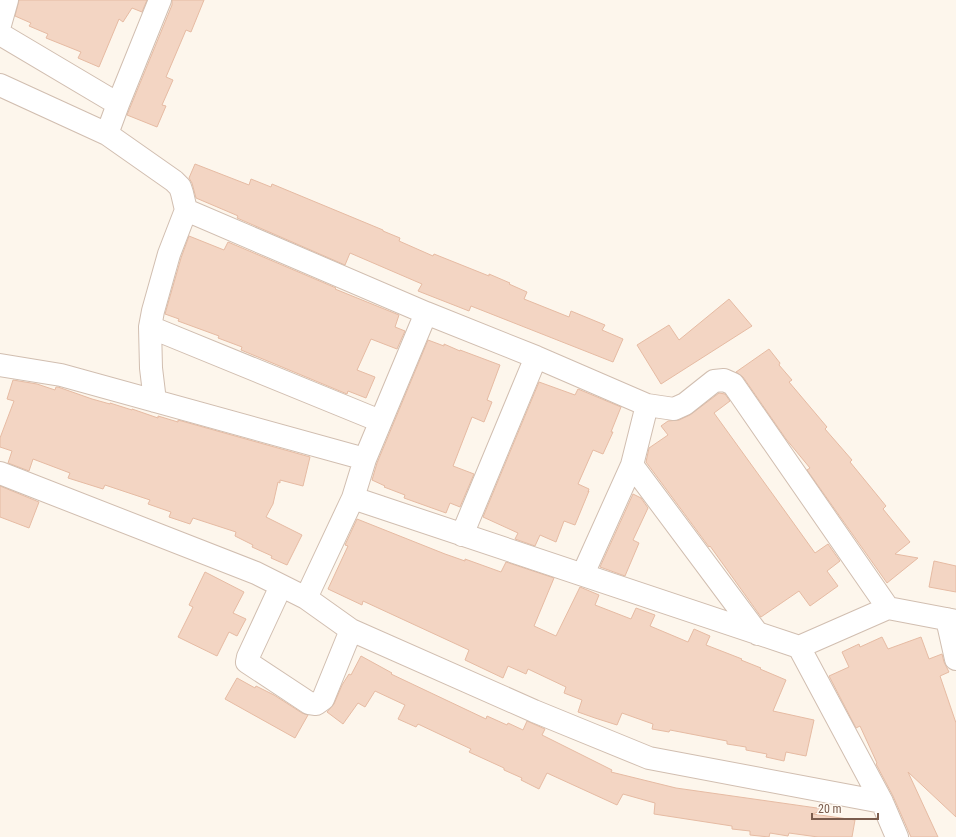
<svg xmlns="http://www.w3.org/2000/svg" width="956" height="837" viewBox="0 0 956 837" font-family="'Roboto Condensed',sans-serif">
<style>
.building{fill:#f3d5c3;stroke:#e6bba3}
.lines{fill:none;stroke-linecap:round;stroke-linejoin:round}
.minor-casing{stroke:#d1beb0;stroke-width:24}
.minor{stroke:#fff;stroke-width:22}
</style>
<rect width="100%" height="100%" fill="#fdf6ec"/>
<path class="building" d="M19,0H147L142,12L132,8L123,22L119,19L99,67L78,58L81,52L46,38L48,34L29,26L31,23L15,16Z
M172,0H204L191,32L186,30L166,77L173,80L162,105L166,106L157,127L127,115L172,5Z
M195,164L249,185L251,179L271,187L272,184L383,230V231L400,238L399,241L433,256L434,254L489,276V274L510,283L509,284L527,292L524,299L569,317L571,311L605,325L602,330L623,339L613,362L471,306L469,311L418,291L422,284L350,253L345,265L237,218L238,216L236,215L196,198L192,183L189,178Z
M189,236L224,250L228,242L336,288L335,289L399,315L395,327L405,331L397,349L371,339L357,370L375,377L366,398L348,391L347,394L241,350L242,347L218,338L219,336L178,321L179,319L165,314L181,258Z
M729,299L752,326L661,384L637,345L669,325L679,340Z
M428,340L444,346V344L460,351V350L500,365L487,400L492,402L484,422L472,417L453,466L474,474L460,507L450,503L446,513L404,498L405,495L384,487L385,486L372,480L377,463Z
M769,349L780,363L779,365L792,380L789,382L827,427L825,429L852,460L850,462L886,506L883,509L910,542L895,554L918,558L887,583L807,470L810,468L786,439L743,377L736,372Z
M13,380L37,384L55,390L56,387H58L92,399L110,404V403L132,410V409L158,418V416L178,422V420L310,457L303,486L280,480V483L278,482L273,504L266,517L302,535L287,565L271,558L272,556L252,547L253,545L235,536L236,532L193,518L190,524L169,517L171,512L148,504L150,500L105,485L103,489L68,478L70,473L33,459L29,471L8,463L12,451L0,447V438L14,401L7,399Z
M539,382L575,395L578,389L621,407L611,432H613L603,454L593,450L578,484L589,489L588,492L589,491L575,525L564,521L556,542L540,535L535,546L515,539L518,533L483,517Z
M719,393L725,394L730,401L714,413L787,514L815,553L828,544L840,561L827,571L838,586L810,606L799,591L761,617L710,546L709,547L646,462L649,448L668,435L661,426L668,421L679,420L690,415Z
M0,486L39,502L29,528L0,517Z
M633,494L641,498L648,508L633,540L639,543L625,576L600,567Z
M357,519L445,554L465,561V559L501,572L506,562L554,578L534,626L556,636L580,587L599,595L595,605L631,619L636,608L655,615L650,626L688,642L694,629L710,636L706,645L742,659L741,660L761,668L760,669L786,680L773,711L814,720L806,756L786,752L784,761L766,757L767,754L746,750V747L727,744V741L670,730L669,732L652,729L653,724L622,713L617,725L595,718L578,712L582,700L564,693L566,687L528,669L526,674L508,666L503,678L465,660L469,650L363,601L362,605L328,589L348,546L345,545Z
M934,561L956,566V592L929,587Z
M205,572L244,592L233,613L246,619L237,636L229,632L217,656L178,637L193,607L189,605Z
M882,637L888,649L921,637L929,659L942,654L944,662L949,672L940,676L956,723V817L908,772L938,837H911L893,796L876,764L877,763L860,726L856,728L829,676L849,667L842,652L859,644L860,647Z
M361,656L392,673L391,674L486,719L487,716L507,725L508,723L523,730L527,721L545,729L542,735L612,770L611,772L676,788L824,809L813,814L855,820L852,837H818L789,833L788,836L770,833L769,837L750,835V831L732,829V826L654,814L655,803L623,794L617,805L547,773L539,789L521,780L522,778L504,770V768L469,752L471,749L418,724L416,727L398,719L405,705L375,691L365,707L358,703L343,724L327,712L334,704L342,685L349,674L351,675Z
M237,678L255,688L256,686L274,695L302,713L308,715L295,738L225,699Z"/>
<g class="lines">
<g class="minor-casing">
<path id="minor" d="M0,25L7,0
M0,34L118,104
M0,85L107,134L174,181L180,187L182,193L186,210L169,254L153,311L150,327L151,368L155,401
M107,134L118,104L160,0
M186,210L426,313L536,357L647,405L674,409L685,404L714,381L724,380L733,384L888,608
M150,327L380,421
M0,365L61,375L365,459
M632,465L758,634
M0,473L256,573L306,598L351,630L534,711L649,758L882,802
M353,498L799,647L888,608L956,621
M462,535L536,357
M583,574L632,465L647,405
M281,586L248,657L247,662L309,703L316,704L323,699L351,630
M306,598L353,498L365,459L426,313
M947,619L956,659
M799,647L882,802L897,837"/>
</g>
<use href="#minor" class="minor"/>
</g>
<path d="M812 813v6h66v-6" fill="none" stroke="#7a5c4d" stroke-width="2"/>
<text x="818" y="813" font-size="12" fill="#7a5c4d" stroke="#fffaf3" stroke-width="3" paint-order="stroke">20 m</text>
</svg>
